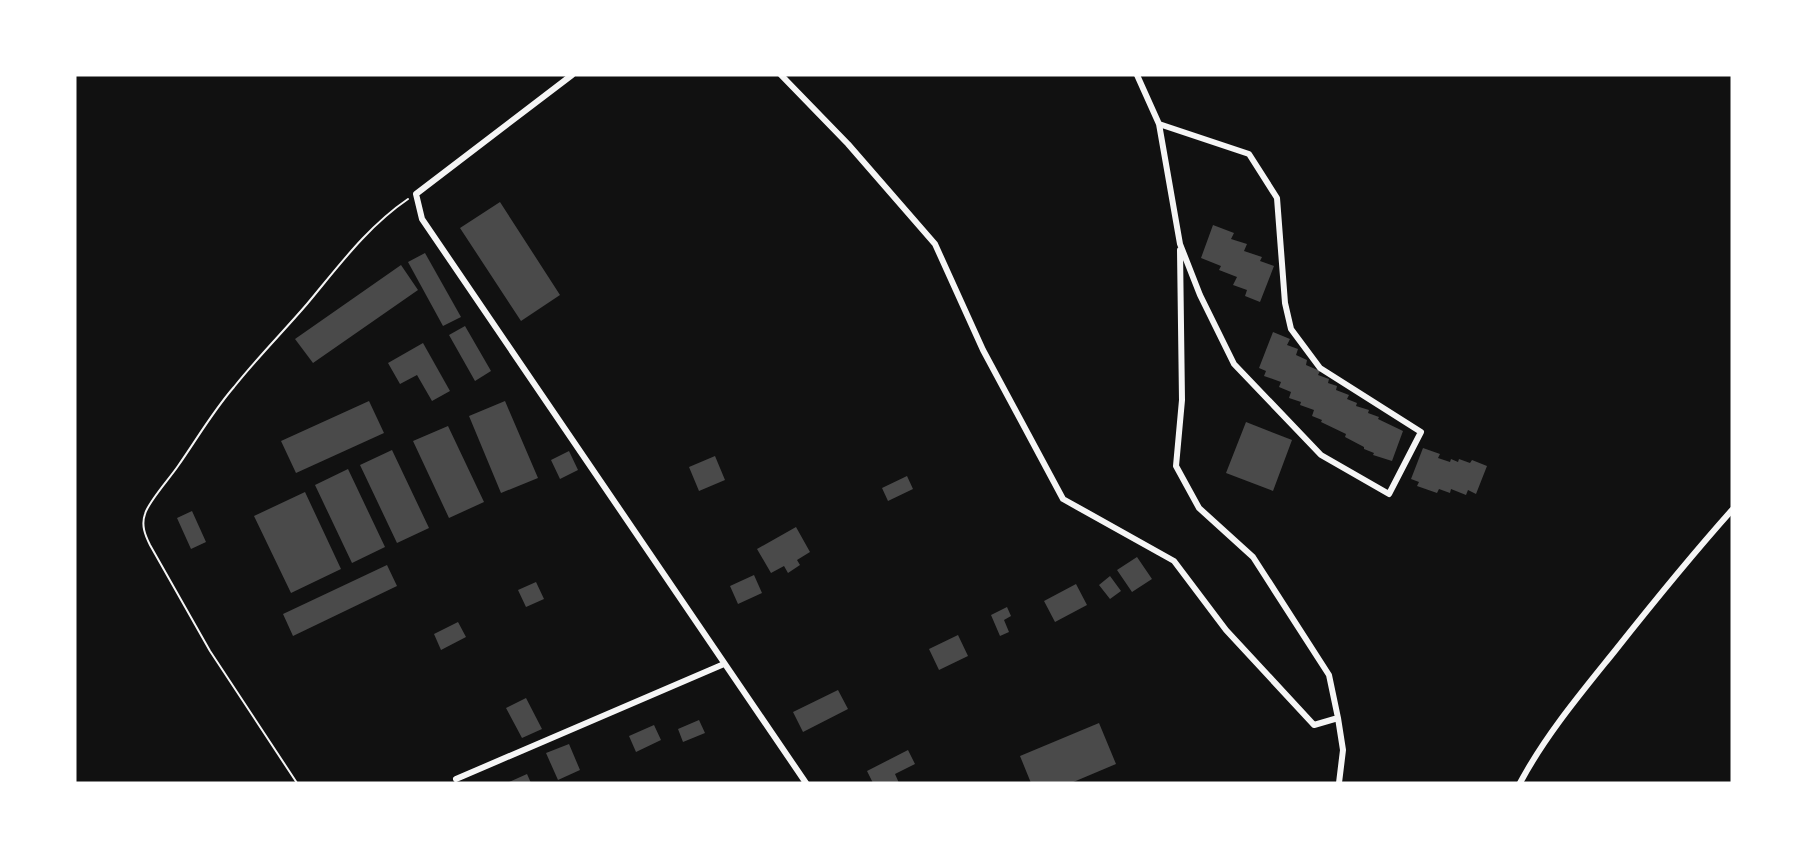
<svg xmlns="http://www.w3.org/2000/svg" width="1807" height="858" viewBox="0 0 1807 858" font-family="'Crimson Pro',serif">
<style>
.building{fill:#4a4a4a}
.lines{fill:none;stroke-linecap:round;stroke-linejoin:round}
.path{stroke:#f5f5f5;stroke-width:2}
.minor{stroke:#f5f5f5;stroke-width:6}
</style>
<rect width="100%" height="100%" fill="#111"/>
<path class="building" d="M500,202L560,295L521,321L460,228Z
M1213,225L1234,233L1231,239L1247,244L1244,251L1262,257L1260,261L1274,266L1260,302L1245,296L1247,290L1233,285L1237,277L1219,270L1221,266L1201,258Z
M425,253L461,317L443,326L408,262Z
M401,265L418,290L313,363L295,339Z
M465,326L491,371L475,381L449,335Z
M1273,332L1290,339L1287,345L1298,349L1296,355L1307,360L1306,365L1320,371L1318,375L1329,379L1328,383L1337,386L1336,390L1349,395L1347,399L1357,403L1356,406L1369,410L1368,413L1379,417L1378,419L1403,431L1392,461L1373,455L1374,453L1364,449V447L1345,437L1346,434L1321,422L1322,420L1312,416L1314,410L1300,405L1301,402L1289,398L1291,392L1279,387L1281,382L1264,376L1266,371L1259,368Z
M423,343L450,391L432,401L417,375L400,384L388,363Z
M369,401L384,433L296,473L281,441Z
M505,401L538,478L501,493L469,416Z
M1246,422L1292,440L1273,491L1226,473Z
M448,426L484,502L449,518L413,441Z
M1423,448L1440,454L1438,458L1450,462L1451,459L1458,462L1459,459L1470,463L1472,460L1487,466L1476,494L1468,490L1466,495L1451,489L1450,493L1439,489L1437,493L1417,486L1419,482L1411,479Z
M392,450L429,528L397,543L360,465Z
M569,451L578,470L560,479L551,460Z
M715,456L725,480L699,491L689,467Z
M348,469L385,547L352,563L315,485Z
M907,476L913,489L888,501L882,488Z
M305,492L341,569L291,593L254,516Z
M192,511L206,542L191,549L177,518Z
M796,527L810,552L797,560L800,565L788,573L784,566L771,573L757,549Z
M1137,557L1152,579L1132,592L1117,570Z
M387,565L397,586L293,636L283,614Z
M754,575L762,593L738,604L730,586Z
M1110,576L1121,591L1110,599L1099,585Z
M536,582L544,599L526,607L518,590Z
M1076,584L1087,605L1055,622L1044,601Z
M1007,607L1011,616L1004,620L1009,632L1000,636L991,615Z
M458,622L466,637L441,650L434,634Z
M958,635L968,656L939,670L929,649Z
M838,690L848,709L803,732L793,712Z
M526,698L542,729L522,738L506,708Z
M699,720L705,733L683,742L678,729Z
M1099,723L1116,764L1071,783H1031L1020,756Z
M654,725L661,740L636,752L629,736Z
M569,744L580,770L558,780L546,753Z
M908,750L915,764L895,774L899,783H873L867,771Z
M527,774L531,783H507Z"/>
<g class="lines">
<path class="path" d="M297,783L210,651L150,545C145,535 141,525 145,514C148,502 170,478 178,466C197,439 213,411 234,387C257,358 283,332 307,304C338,267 367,227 408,199"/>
<path class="minor" d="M572,75L416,194L422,219L806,783
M781,75L848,144L935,244L983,350L1063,499L1174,561L1226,630L1314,725L1338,718L1343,750L1339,783
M1137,75L1159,124L1180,244L1200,295L1234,364L1321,455L1389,494L1421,432L1320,368L1291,329L1285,303L1277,198L1249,154L1159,124
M1180,250L1182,400L1176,466L1199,508L1253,557L1329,675L1338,718
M456,779L724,664
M1520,783C1545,736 1581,693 1614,652C1652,604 1691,556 1732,510"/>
</g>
<rect width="1807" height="858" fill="none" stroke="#ffffff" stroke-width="153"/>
</svg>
